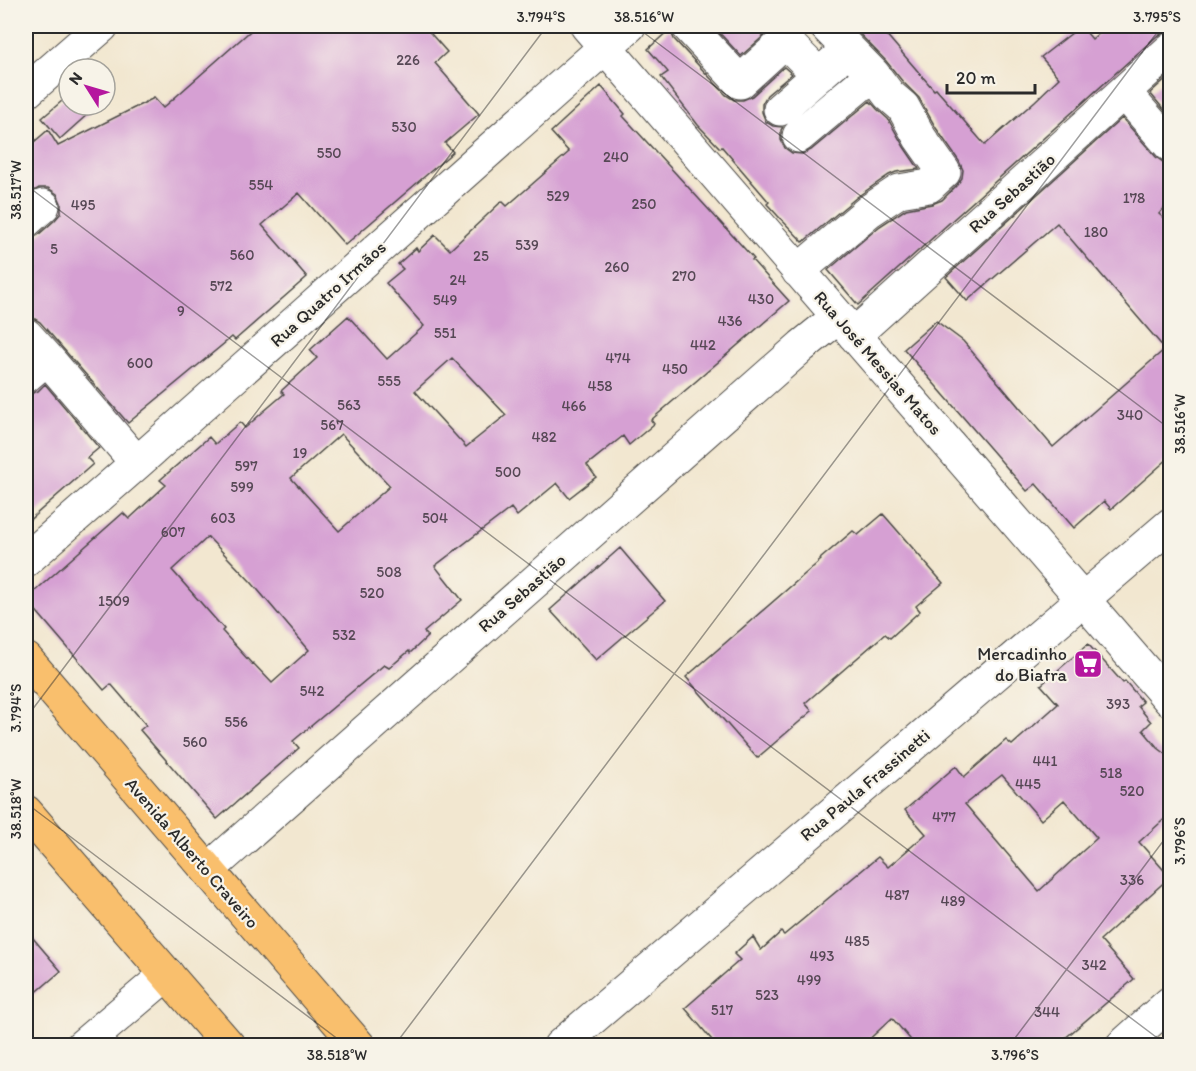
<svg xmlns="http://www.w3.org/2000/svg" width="1196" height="1071" viewBox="0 0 1196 1071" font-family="Itim,sans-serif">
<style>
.building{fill:#d6a0d3;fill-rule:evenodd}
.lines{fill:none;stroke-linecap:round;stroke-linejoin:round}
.minor-casing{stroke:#494744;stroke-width:35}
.major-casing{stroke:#494744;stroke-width:35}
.minor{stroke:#fff;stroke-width:33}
.major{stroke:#f9bf6d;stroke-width:33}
.ticks{fill:none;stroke:#2b2b2b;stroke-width:1.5;stroke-opacity:0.45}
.labels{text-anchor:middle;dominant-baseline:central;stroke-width:4.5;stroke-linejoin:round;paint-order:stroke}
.number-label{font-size:15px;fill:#564855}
.street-label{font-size:18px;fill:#2b2b2b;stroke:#f7f3e8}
.poi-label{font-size:18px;fill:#2b2b2b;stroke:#f7f3e8;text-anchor:end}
.neatline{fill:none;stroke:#2b2b2b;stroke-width:2}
.ticks-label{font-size:15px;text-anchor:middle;fill:#2b2b2b}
</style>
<rect width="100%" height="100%" fill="#f7f3e8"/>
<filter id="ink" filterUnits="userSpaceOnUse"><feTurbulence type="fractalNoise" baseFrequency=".0167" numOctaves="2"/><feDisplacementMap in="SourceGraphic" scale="12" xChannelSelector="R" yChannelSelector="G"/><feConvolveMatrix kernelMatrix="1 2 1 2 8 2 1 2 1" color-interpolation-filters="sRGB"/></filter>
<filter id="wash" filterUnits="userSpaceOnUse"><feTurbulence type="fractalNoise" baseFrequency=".008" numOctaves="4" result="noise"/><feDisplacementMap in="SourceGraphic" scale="24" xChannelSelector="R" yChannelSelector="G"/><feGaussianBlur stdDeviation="1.35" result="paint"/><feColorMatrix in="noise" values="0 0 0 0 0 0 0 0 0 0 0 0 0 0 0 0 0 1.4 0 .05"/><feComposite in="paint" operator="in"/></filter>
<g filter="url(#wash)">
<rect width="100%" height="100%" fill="#f2e7d0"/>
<g id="blocks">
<path class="building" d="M256,26H424L447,52L435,63L479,114L445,143L453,152L345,245L299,193L262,225L307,277L235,340L232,337L128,423L40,322L32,317H26V239H30L38,235L55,220L61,213V203L57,194L48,188H39L26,196V149L48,130L58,146L154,98L163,108Z
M713,26H775L741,56Z
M852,26H879L934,90L936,89L985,145L1035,101L1059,78L1041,57L1081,26L1092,39L1107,26H1170V32H1166L1157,36L858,305L828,270L880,226L906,209L932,204L942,200L957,185L962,178L963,170L959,161L936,128L919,98L903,82L886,61Z
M670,29L674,39L726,95L734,100H743L752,96L784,67L792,74L767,95L762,104V112L766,122L773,126L783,127L781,130V140L785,148L792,153L802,154L811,150L870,101L877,109L888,119L904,147L919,169L896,172L889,175L857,197L803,242L778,216L767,204L769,202L722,147L720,148L698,125L661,77L668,72L648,49Z
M1170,75V117L1150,93Z
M601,86L625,114L623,116L754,259L752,260L789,301L651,420L654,424L629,445L623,436L587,465L596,477L569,498L557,483L517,516L511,508L435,566L462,600L424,632L428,636L410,653L409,651L389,668L384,665L293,741L299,748L217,819L140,730L146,725L111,684L104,690L26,599L123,513L129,519L166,485L160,480L209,437L215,444L240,422L245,428L263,412L284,394L281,391L317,358L310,350L348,316L387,359L424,326L386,283L403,269L398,264L416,248L418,251L435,235L450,250L502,201L507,206L569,152L551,132ZM452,358L506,415L466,447L415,391ZM341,434L390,486L339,531L291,478ZM208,537L252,583L309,650L272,683L253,663L252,664L222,631L224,629L172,570Z
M69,95V105H98L60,139L42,118Z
M1122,118L1156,157L1163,162L1170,163V202L1159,214L1170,224V457L1111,509L1104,501L1074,528L1036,484L1027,491L904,349L936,321L963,341L1053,447L1165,349L1057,223L967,301L946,277Z
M45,384L99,448L87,458L93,464L26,523V394H30L38,391Z
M883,514L943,583L916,606L920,611L890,638L885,634L805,703L812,711L757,758L686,677L821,560L820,559L853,531L858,535Z
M620,548L665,601L596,660L550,610Z
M1088,644L1123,683L1125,681L1143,702L1138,706L1151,722L1143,730L1158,748L1170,757V814L1139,842L1170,877L1100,940L1134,979L1056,1046H916L892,1018L862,1046H717L685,1008L740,960L734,954L753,937L761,950L781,932L784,935L878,857L888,867L926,834L905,810L956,766L964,777L1006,740L1012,745L1058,704L1041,685ZM1002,775L1041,820L1064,800L1097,838L1039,891L965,804Z
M26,930L61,971L26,1001Z"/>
</g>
</g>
<g filter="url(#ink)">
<use href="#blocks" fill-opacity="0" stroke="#494744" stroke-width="1.5"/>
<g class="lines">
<g class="minor-casing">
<path id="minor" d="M587,26L1170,700
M688,26L740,82L785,41L819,75
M26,92L102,26
M1124,92L1170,145
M780,109L835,61
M799,136L873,74
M26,221L43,206
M798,271L869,211L899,191L929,186L944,172L920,138L903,107L889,95L873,74L826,26
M26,335L47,358L137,463
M854,335L1170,50
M26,376L47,358
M26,560L137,463L629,26
M208,870L802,346L838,317
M82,1046L167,974
M560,1046L1170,525
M1122,1046L1170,1003"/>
</g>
<g class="major-casing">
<path id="major" d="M26,659L359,1046
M26,812L229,1046"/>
</g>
<use href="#minor" class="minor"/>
<use href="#major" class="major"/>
</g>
</g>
<path class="ticks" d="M635,26L1170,429M26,185L1168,1046M26,718L547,26M26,803L347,1046M394,1046L1162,26M1009,1046L1170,832"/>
<defs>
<g id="supermarket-square" transform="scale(1.5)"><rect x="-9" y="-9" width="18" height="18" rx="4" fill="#b5179e" stroke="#f7f3e8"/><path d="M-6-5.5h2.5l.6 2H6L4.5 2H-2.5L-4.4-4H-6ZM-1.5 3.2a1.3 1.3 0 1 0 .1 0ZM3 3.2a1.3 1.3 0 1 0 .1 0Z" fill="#fff"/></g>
</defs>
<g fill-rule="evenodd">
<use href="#supermarket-square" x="1088" y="664"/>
</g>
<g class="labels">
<g class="number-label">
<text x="408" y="60">226</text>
<text x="404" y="127">530</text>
<text x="329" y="153">550</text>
<text x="616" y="157">240</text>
<text x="261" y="185">554</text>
<text x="558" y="196">529</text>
<text x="1134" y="198">178</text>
<text x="644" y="204">250</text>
<text x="83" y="205">495</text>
<text x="1096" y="232">180</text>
<text x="527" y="245">539</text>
<text x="54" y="249">5</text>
<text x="242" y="255">560</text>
<text x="481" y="256">25</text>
<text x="617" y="267">260</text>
<text x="684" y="276">270</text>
<text x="458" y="280">24</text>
<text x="221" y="286">572</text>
<text x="761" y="299">430</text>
<text x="445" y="300">549</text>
<text x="181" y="311">9</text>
<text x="730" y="321">436</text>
<text x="445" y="333">551</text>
<text x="703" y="345">442</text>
<text x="618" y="358">474</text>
<text x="140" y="363">600</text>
<text x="675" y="369">450</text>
<text x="389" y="381">555</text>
<text x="600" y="386">458</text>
<text x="349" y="405">563</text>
<text x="574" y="406">466</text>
<text x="1130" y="415">340</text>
<text x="332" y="425">567</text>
<text x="544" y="437">482</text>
<text x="300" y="453">19</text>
<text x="246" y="466">597</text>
<text x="508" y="472">500</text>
<text x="242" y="487">599</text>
<text x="223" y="518">603</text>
<text x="435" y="518">504</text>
<text x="173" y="532">607</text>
<text x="389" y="572">508</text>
<text x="372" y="593">520</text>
<text x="114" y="601">1509</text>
<text x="344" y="635">532</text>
<text x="312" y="691">542</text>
<text x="1118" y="704">393</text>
<text x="236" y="722">556</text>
<text x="195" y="742">560</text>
<text x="1045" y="761">441</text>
<text x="1111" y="773">518</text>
<text x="1028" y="784">445</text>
<text x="1132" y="791">520</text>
<text x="944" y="817">477</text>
<text x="1132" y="880">336</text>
<text x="897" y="895">487</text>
<text x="953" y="901">489</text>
<text x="857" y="941">485</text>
<text x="822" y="956">493</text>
<text x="1094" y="965">342</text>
<text x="809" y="980">499</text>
<text x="767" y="995">523</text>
<text x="722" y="1010">517</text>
<text x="1047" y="1012">344</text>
</g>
<g class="street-label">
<text transform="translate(1012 193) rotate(-42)">Rua Sebastião</text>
<text transform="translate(328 294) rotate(-42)">Rua Quatro Irmãos</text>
<text transform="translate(878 363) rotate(49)">Rua José Messias Matos</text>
<text transform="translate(522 593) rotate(-41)">Rua Sebastião</text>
<text transform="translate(865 785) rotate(-40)">Rua Paula Frassinetti</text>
<text transform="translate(192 853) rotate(49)">Avenida Alberto Craveiro</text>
</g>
<g class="poi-label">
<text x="1067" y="654">Mercadinho<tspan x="1067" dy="21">do Biafra</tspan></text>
</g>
</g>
<rect width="1196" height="1071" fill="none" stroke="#f7f3e8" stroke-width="66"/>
<g transform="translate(87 87) rotate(307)"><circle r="28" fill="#f7f3e8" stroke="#a5a39c" stroke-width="1.5"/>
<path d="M0-4.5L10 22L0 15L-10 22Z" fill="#b5179e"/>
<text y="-9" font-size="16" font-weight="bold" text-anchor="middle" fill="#2b2b2b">N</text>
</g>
<path d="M947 84v9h88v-9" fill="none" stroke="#2b2b2b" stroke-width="3"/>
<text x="956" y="84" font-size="18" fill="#2b2b2b" stroke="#f7f3e8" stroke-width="4.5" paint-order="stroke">20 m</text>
<rect x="33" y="33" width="1130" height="1005" class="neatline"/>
<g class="ticks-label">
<text x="541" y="22">3.794°S</text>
<text x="644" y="22">38.516°W</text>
<text x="1157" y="22">3.795°S</text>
<text transform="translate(16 190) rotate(-90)" y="5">38.517°W</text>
<text transform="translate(1180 424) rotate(-90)" y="5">38.516°W</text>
<text transform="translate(16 708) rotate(-90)" y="5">3.794°S</text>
<text transform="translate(16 809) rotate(-90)" y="5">38.518°W</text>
<text transform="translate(1180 841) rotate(-90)" y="5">3.796°S</text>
<text x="337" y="1060">38.518°W</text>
<text x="1015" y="1060">3.796°S</text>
</g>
</svg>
